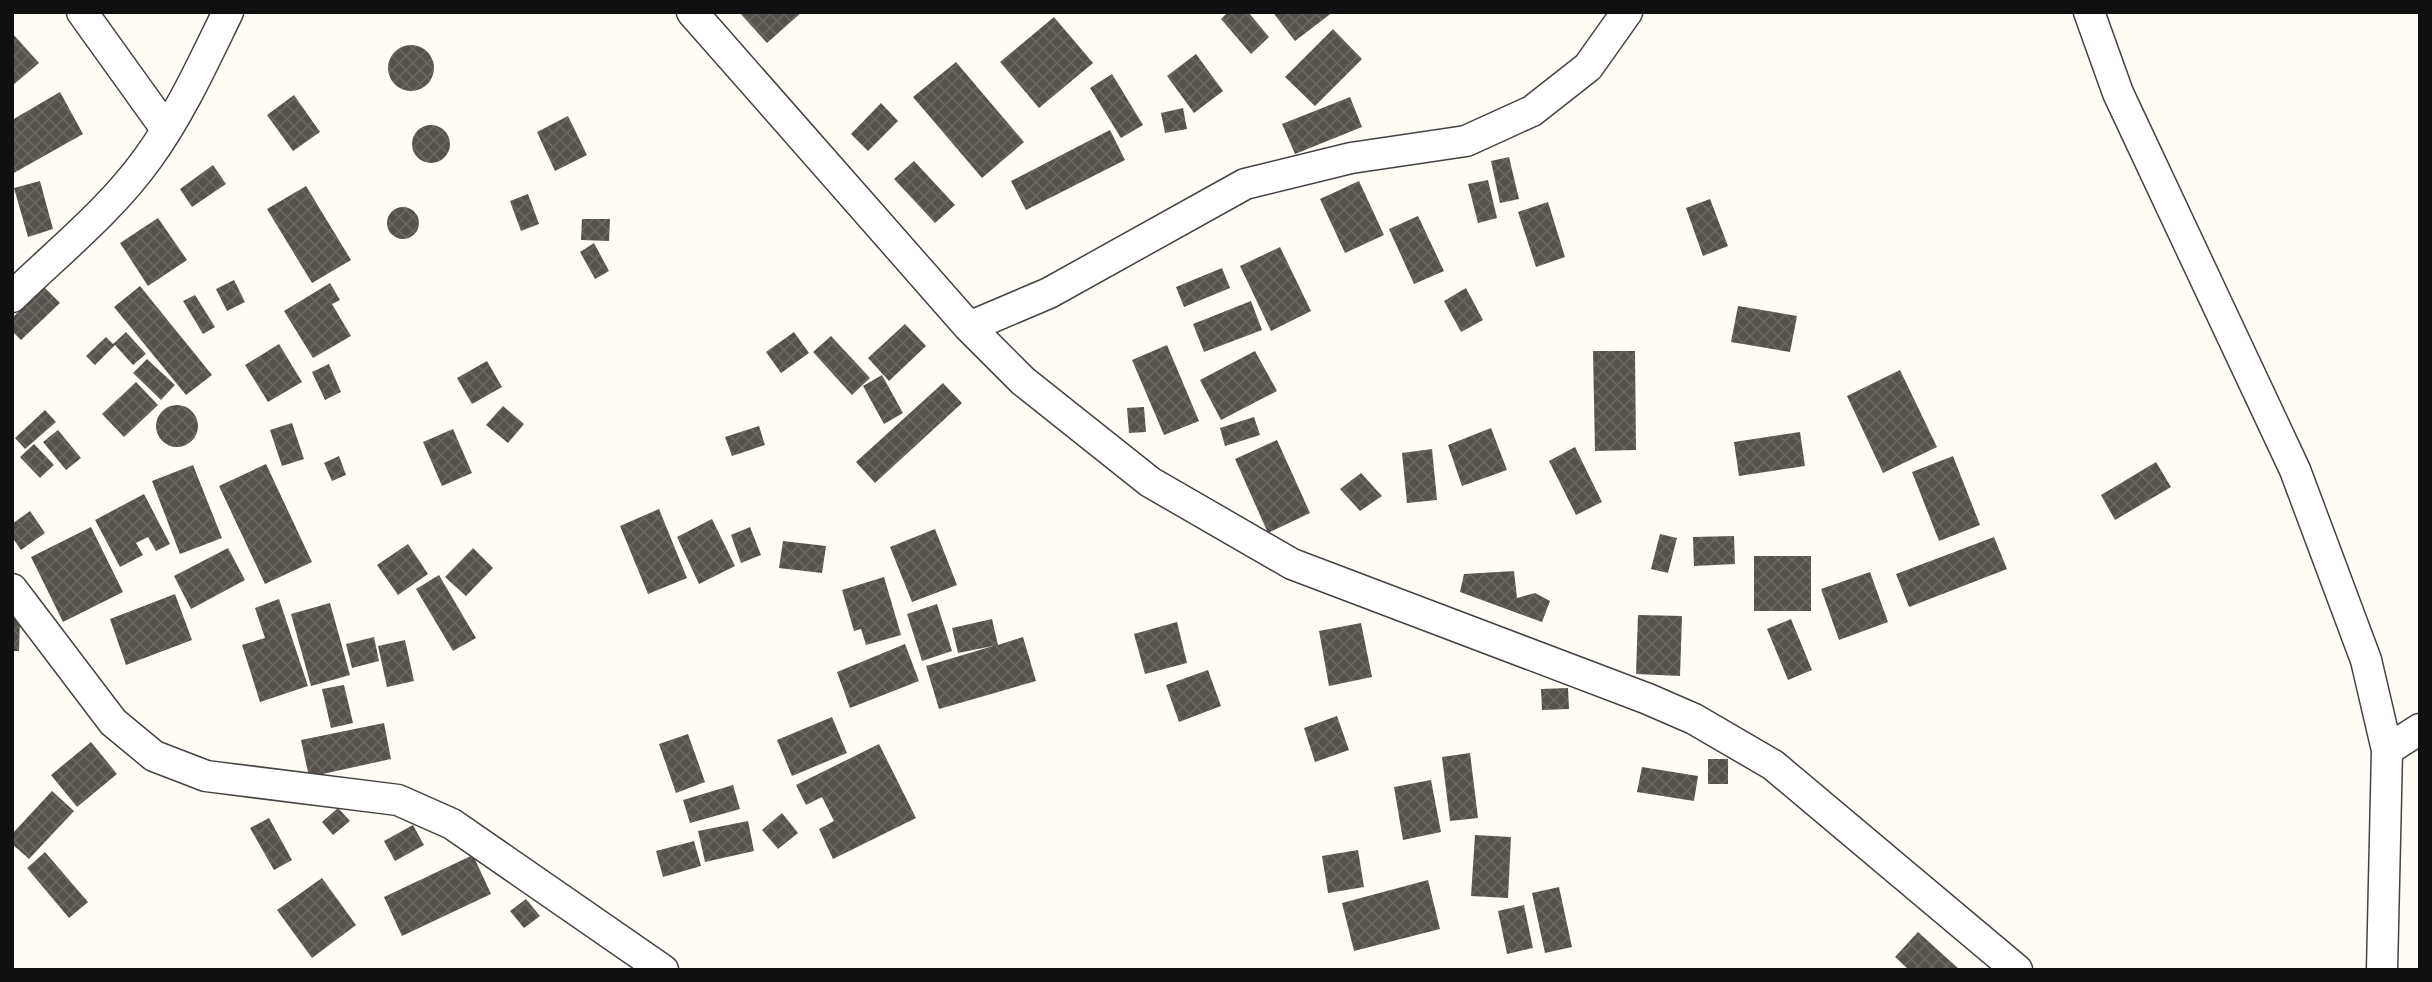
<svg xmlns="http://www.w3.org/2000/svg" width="2432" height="982" viewBox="0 0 2432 982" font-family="'Times New Roman',serif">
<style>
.building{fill:url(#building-cross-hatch)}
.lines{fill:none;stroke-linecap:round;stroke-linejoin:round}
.street-casing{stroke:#434343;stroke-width:33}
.street{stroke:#fff;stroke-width:30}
</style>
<defs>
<pattern id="building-cross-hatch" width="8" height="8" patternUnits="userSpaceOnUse" patternTransform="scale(1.75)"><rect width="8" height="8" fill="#57524d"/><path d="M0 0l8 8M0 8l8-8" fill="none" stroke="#6a6662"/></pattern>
</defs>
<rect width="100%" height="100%" fill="#fefcf4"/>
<path class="building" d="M739,12H802L767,43Z
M1228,12H1248L1269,37L1251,54L1221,19Z
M1276,12H1333L1295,41L1274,14Z
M1054,17L1093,63L1039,108L1000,62Z
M1333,29L1362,59L1315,106L1285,77Z
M12,33L39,63L12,86Z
M388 68a23 23 0 1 1 46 0a23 23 0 1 1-46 0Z
M1196,54L1223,91L1194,113L1167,76Z
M956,62L1024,142L982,178L913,97Z
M1112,74L1143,125L1121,138L1090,88Z
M60,92L83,134L12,174V120Z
M294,95L320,132L293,151L267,115Z
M1350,97L1362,127L1295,154L1282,124Z
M881,103L898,121L868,151L851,134Z
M1183,108L1187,129L1165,133L1161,113Z
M568,116L587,155L555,171L537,132Z
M412 144a19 19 0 1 1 38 0a19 19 0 1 1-38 0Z
M1110,130L1125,160L1026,210L1011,181Z
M1509,157L1519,199L1500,203L1491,161Z
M914,161L955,205L935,223L894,179Z
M213,165L226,184L192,207L180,189Z
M1488,180L1497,218L1478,223L1468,184Z
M40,181L53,229L28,237L14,188Z
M1359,181L1384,235L1345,253L1320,199Z
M306,186L351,260L312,283L267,209Z
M528,194L539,224L521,231L510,201Z
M1710,199L1728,246L1703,256L1686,208Z
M1548,202L1565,257L1536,267L1518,212Z
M387 223a16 16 0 1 1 32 0a16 16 0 1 1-32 0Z
M1418,216L1444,271L1414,284L1389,229Z
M158,218L187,260L148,286L120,243Z
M582,219H610L609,241L581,240Z
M594,243L609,271L595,279L580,252Z
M1280,247L1311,311L1271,331L1240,266Z
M1222,268L1230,288L1184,307L1176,287Z
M234,280L245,302L227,311L216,289Z
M330,283L340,300L332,304L351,336L313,358L284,311Z
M140,286L212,375L186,395L114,307Z
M44,287L60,303L21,340L12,331V318Z
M1466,288L1483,320L1461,332L1444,301Z
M195,295L215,327L203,334L183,301Z
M1251,301L1262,330L1204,352L1193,324Z
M1738,306L1797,316L1790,352L1731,342Z
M905,324L926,346L889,381L868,358Z
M126,332L146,354L133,365L115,345L95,365L86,356L106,337L113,344Z
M794,332L809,353L781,373L766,352Z
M831,336L870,378L852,395L813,352Z
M279,344L302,382L268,402L245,365Z
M1167,345L1199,421L1164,435L1132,360Z
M1255,351L1277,391L1221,420L1200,380Z
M1593,351H1635L1636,450L1595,451Z
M147,359L175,385L161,400L133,373Z
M487,361L502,387L472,404L457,378Z
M329,364L341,392L325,400L312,372Z
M1900,370L1937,447L1883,473L1847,396Z
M882,375L903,413L884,424L863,386Z
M136,382L158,405L124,437L102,414Z
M943,383L962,403L875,483L856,462Z
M156 426a21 21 0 1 1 42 0a21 21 0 1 1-42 0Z
M503,406L524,424L508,443L486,425Z
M1144,407L1146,432L1129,433L1127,408Z
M45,410L56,422L25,449L15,438Z
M1254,417L1260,435L1225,446L1220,428Z
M292,423L304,459L282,466L270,430Z
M759,426L765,445L732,456L725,437Z
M1491,428L1507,470L1462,486L1448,445Z
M453,429L472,473L442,486L423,442Z
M58,430L81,458L66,470L43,442Z
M1800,432L1805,466L1739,476L1734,442Z
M1277,440L1310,513L1268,533L1235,459Z
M34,444L54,465L40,478L20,457Z
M1575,447L1602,502L1576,515L1549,461Z
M1432,449L1437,500L1407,503L1402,453Z
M339,456L346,475L332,481L324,463Z
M1953,456L1980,525L1939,541L1912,472Z
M2156,462L2171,487L2115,520L2101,495Z
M266,464L312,562L265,584L219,486Z
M193,465L222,538L180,554L152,481Z
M1361,473L1382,496L1360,511L1340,489Z
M144,494L170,544L156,551L148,537L136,543L143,555L120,567L95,520Z
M659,509L687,578L648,594L620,526Z
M30,511L45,533L21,550L12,537V524Z
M712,519L735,566L699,584L677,537Z
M91,527L123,592L63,622L31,557Z
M750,527L761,555L741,563L731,535Z
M935,529L957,585L912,602L890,547Z
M1660,534L1677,538L1668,573L1651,569Z
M1734,536L1735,564L1694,566L1693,537Z
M1994,537L2007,569L1909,607L1896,574Z
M783,541L826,546L822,573L779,568Z
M408,544L428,574L398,595L377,565Z
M228,548L245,580L191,609L174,576Z
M473,548L493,568L466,596L445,577Z
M1754,556H1811V611H1754Z
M1514,571L1517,598L1535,593L1550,601L1542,622L1460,592L1464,574Z
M1870,572L1888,622L1839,640L1821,589Z
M439,575L476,638L453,651L416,589Z
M884,577L901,635L866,645L861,629L854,631L842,590Z
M175,594L192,640L126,665L110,619Z
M279,599L308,686L260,702L242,645L265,638L255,608Z
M330,603L350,675L311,686L291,614Z
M937,604L952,651L922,661L907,614Z
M1638,615L1682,616L1680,676L1636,674Z
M12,618H20L19,651H12Z
M992,619L998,645L1023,637L1036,681L939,709L926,666L993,646L958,653L952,628Z
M1791,619L1812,670L1788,680L1767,629Z
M1177,622L1187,663L1145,674L1134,634Z
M1361,623L1372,677L1329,686L1319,631Z
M374,637L379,661L352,668L346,644Z
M405,640L414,681L387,687L378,646Z
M905,644L919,681L850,708L837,672Z
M1208,670L1221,706L1179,722L1166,685Z
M344,685L353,723L331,728L322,689Z
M1568,688L1569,709L1542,710L1541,689Z
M1337,716L1349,750L1315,762L1304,728Z
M832,717L847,753L792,776L777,740Z
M384,723L391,759L309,777L301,740Z
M688,734L705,782L676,793L659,744Z
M91,742L117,774L77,807L51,775Z
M879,744L916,818L833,859L819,829L834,821L822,797L806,805L796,785Z
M1470,753L1478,818L1450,821L1442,757Z
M1708,759H1728V784H1708Z
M1642,767L1698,776L1694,801L1637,792Z
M1431,780L1441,832L1403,840L1394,787Z
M733,785L740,809L690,823L683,800Z
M52,791L74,811L29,859L12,844V834Z
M338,808L350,821L333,835L322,822Z
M782,813L798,833L778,849L762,830Z
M269,818L292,860L274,870L250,828Z
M748,821L754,851L705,862L698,831Z
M413,825L424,845L395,861L384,841Z
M1475,835L1511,837L1508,898L1471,896Z
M694,841L701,866L663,877L656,851Z
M1358,850L1364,887L1328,893L1322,856Z
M45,852L88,902L69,918L27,868Z
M473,855L491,894L402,936L384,897Z
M322,878L356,925L312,958L277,910Z
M1428,880L1440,929L1354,951L1342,903Z
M1559,887L1572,947L1545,953L1532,893Z
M526,899L540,916L524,928L510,911Z
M1524,905L1533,948L1507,954L1498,911Z
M1918,932L1960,970H1909L1895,957Z"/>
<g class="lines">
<g class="street-casing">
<path id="street" d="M82,12L166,129
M692,12L969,327L1023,381L1150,482L1292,564L1648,699L1694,719L1773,765L2017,970
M2089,12L2118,93L2295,470L2366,660L2387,750L2382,970
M12,297C58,252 110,211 148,158C180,114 204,61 228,12
M969,327L1049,293L1245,184L1351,158L1466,141L1532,111L1588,67L1627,12
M12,589L113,722L154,756L206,776L398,800L452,824L663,970
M2387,750L2420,729"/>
</g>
<use href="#street" class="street"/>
</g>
<rect width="2432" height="982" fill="none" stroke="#101010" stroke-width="28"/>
</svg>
